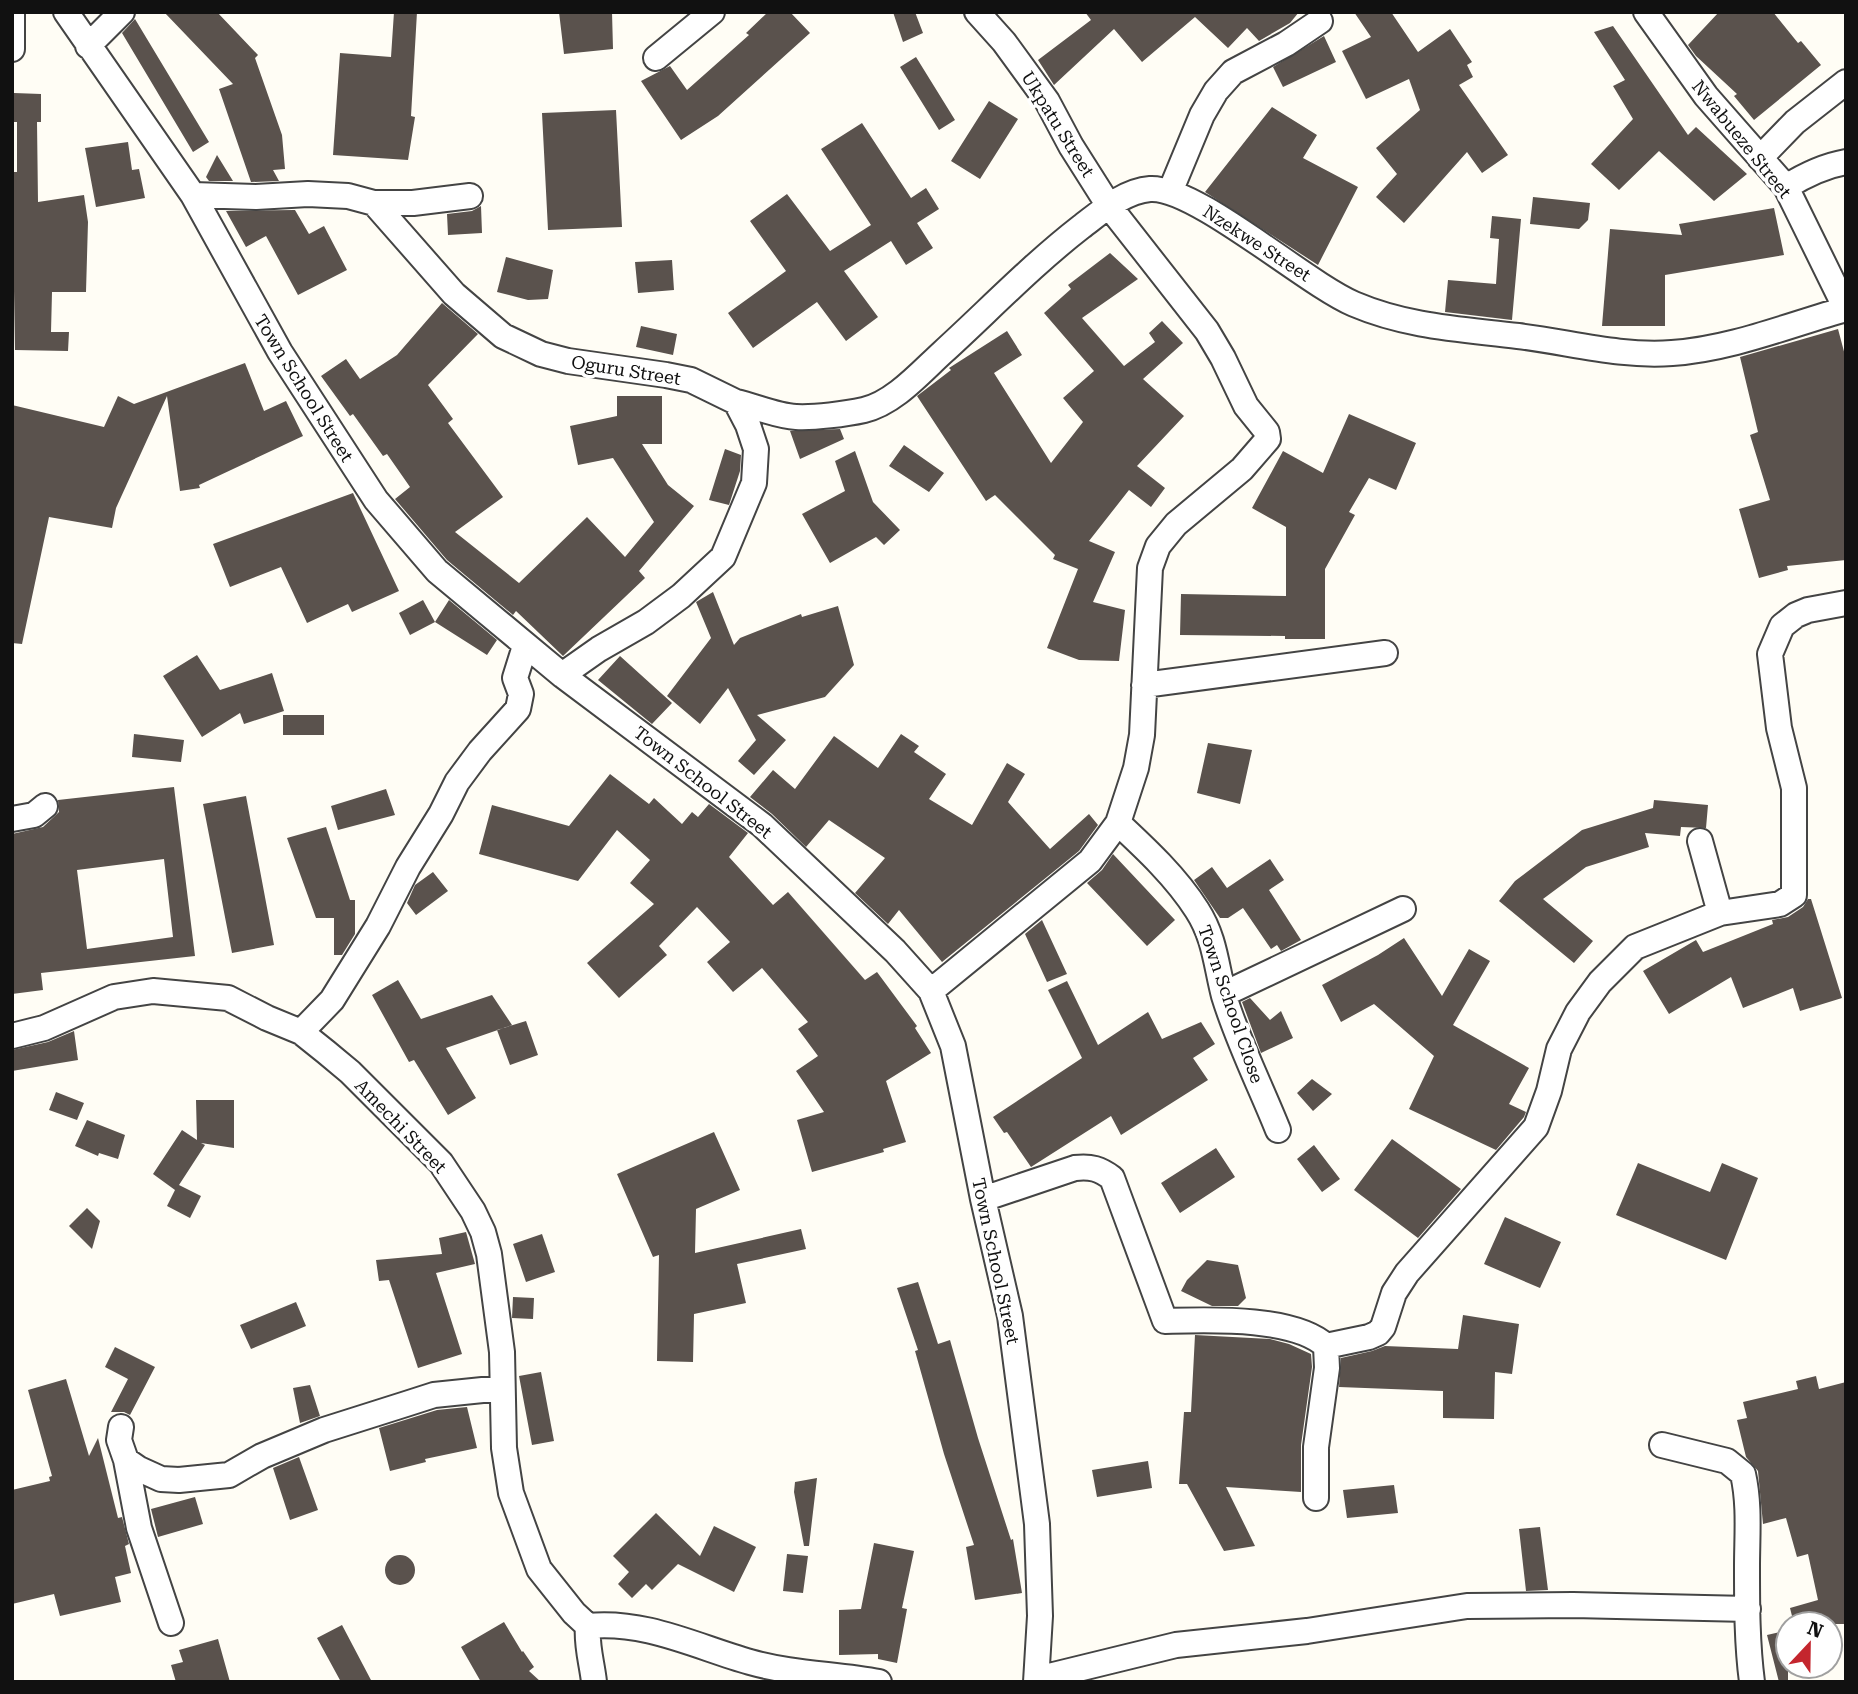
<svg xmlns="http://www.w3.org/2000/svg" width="1858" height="1694" viewBox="0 0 1858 1694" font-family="'Roboto Serif',serif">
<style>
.building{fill:#5a524d;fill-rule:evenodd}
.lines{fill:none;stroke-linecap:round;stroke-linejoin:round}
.minor-casing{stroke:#444;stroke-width:28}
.minor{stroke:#fff;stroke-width:24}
.labels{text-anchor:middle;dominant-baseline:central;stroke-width:7;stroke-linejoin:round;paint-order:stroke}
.street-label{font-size:18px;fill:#111;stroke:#fff}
</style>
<rect width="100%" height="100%" fill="#fffdf5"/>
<path class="building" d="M164,12H217L258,55L255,58L282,135L285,169L273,170L279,181L251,182L219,89L233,84Z
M394,12H417L411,116L415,117L408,160L333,155L340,53L391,57Z
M559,12H612L613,49L564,54Z
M768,12H790L810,33L718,116L681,140L641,81L670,66L687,90L749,35L746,33Z
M893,12H915L923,33L903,42Z
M1085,12H1299L1290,23L1259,41L1247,28L1228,48L1195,17L1142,62L1114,29L1054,85L1038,60L1091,20Z
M1354,12H1391L1418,52L1450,29L1472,62L1467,65L1473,77L1459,85L1508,155L1482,173L1467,152L1404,223L1376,197L1397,174L1376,148L1420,110L1409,79L1366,99L1342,51L1371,37Z
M1719,12H1773L1798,43L1801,41L1821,65L1754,120L1734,96L1737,94L1696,56L1688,45Z
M135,19L209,142L193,152L122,33Z
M1613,26L1688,135L1696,127L1747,174L1714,201L1659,151L1619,190L1591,164L1633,119L1613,86L1625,80L1594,32Z
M1324,36L1336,62L1283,87L1273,67Z
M916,57L955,120L939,130L900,67Z
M14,93L41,94V122H37L38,202L84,195L88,222L86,292H52L51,332H69L68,351L15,350L12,172H17V122H14Z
M989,101L1018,119L980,179L951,161Z
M1272,107L1317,135L1303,158L1358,187L1318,265L1205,192Z
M616,110L622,227L548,230L542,113Z
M862,123L911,198L926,188L939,209L917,223L933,248L906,265L891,241L844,271L878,317L846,341L817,302L753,348L728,313L786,271L750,221L787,194L830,251L871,225L821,149Z
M128,142L132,170L139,169L145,198L96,207L85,148Z
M217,155L233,181H209L206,177Z
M1533,197L1590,203L1588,220L1579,229L1530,224Z
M481,206L482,233L448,235L447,214L472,211Z
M1774,208L1784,255L1665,275V326H1602L1610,229L1682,235L1679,224Z
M295,210L309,234L324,226L347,270L298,295L266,236L246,247L226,211Z
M1492,216L1521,219L1512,320L1445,312L1448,280L1496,284L1499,239L1490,238Z
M1110,253L1138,279L1082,318L1124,366L1155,342L1149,333L1162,321L1183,343L1143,379L1184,416L1137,466L1165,488L1151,507L1129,490L1089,541L1115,552L1093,602L1125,610L1119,661L1079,660L1047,648L1078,569L1053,559L1055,555L995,495L986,501L917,396L951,370L949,368L1007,331L1022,355L994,373L1051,463L1083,422L1063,398L1094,371L1044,313L1071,289L1068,285Z
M506,257L553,270L548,299L528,300L497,292Z
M672,260L674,290L638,293L635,262Z
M442,303L478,334L428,385L453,419L448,423L503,497L455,532L519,583L587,517L625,557L654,522L613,458L578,465L570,426L617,416V396H662V444H642L668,485L694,506L639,571L645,578L563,656L516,611L513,615L447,560L395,499L410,487L387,454L383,456L353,414L350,416L321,376L346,359L360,379L397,355Z
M641,326L677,334L673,355L636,347Z
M1838,329L1846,359V560L1787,566L1788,570L1759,578L1739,509L1770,500L1750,435L1758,432L1740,357Z
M245,363L264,411L286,401L303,436L199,485L200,488L180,491L167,396L116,508L112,528L49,517L22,644L12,643V405L104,427L118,396L134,404Z
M1349,414L1416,443L1396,490L1369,478L1349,512L1355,515L1325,569V639H1285V636L1180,635L1181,594L1286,596V527L1252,508L1283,451L1323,473Z
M840,429L844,439L800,459L790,431Z
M904,445L944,473L929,492L889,466Z
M725,449L741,455L740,471L729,505L709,500Z
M855,451L873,502L900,530L884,545L876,537L830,563L802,514L845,491L835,461Z
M353,493L399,591L352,612L348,604L307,623L281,567L230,587L213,544Z
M713,592L734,645L740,638L801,614L802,617L838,606L854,665L825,697L757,715L786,740L754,775L738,761L756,740L728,688L700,724L667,696L711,638L696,602Z
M423,600L435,622L410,635L399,613Z
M449,600L497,640L487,655L435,622Z
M197,655L220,690L272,673L284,711L244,724L240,713L202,737L163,676Z
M620,656L672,703L652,724L598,680Z
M283,715H324V735H283Z
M134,734L184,740L181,762L132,757Z
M901,734L919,746L914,752L946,774L929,799L972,825L1007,763L1025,774L1008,802L1050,849L1089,814L1098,825L1079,851L942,962L899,910L888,924L855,893L885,858L829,820L806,847L772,814L750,797L773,770L795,789L834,736L878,768Z
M1208,743L1252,750L1240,804L1197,793Z
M610,774L649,804L654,798L682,824L692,812L698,817L709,804L748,833L729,857L773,905L788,892L865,980L877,972L917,1026L915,1028L931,1053L886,1081L906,1142L883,1149L884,1152L812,1172L797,1120L824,1112L796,1071L818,1056L798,1029L808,1022L762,968L733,992L707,962L730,942L697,907L659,946L667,955L619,998L587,963L654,904L630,883L650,860L617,830L578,881L479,854L492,805L569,826Z
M174,787L195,956L41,973L43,990L12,994V834L43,827L59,812L58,800ZM164,859L173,937L87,949L77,870Z
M386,789L395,815L338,830L331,806Z
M246,796L274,945L232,953L203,804Z
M1654,800L1708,805L1706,828L1681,827L1680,836L1645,833L1649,847L1586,867L1543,899L1593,941L1574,963L1499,901L1515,881L1582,830L1653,808Z
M326,827L350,900H355V934L342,955H334V918H316L287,838Z
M1113,854L1175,920L1147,946L1087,883L1102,870Z
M1270,859L1284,880L1269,890L1301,940L1281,951L1277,945L1271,949L1243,908L1228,918H1220L1194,880L1212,867L1227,888Z
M433,872L448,891L416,915L407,903L415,885Z
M1808,899H1811L1842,998L1800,1011L1793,988L1743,1008L1731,977L1669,1014L1643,971L1696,940L1703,952L1773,924L1772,920L1788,917L1803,907Z
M1042,920L1067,974L1047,982L1025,934Z
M1404,938L1442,996L1469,949L1490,961L1453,1025L1529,1068L1509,1104L1526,1112L1524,1117L1496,1150L1409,1109L1434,1056L1374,1004L1341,1022L1322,985L1378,955Z
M398,980L421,1019L492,995L512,1025L446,1048L476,1098L448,1115L414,1060L409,1062L372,995Z
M1067,981L1098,1045L1148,1012L1162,1039L1201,1022L1215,1044L1193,1058L1208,1080L1121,1135L1111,1116L1031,1167L1007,1132L1004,1133L993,1117L1082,1058L1048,990Z
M1250,998L1270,1020L1281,1011L1293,1038L1261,1053L1242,1002Z
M526,1021L538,1055L510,1065L497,1030Z
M74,1031L78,1060L12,1071V1050L48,1042Z
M1312,1079L1332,1094L1313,1111L1297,1093Z
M56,1092L84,1103L77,1120L49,1110Z
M196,1100H234V1148L201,1143L205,1145L179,1185L201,1196L190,1218L167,1206L175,1190L153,1174L182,1130L197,1140Z
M87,1120L125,1135L118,1159L99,1153L98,1156L75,1146Z
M714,1132L740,1190L696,1209L695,1253L801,1229L806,1249L737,1264L746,1303L694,1314L693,1362L657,1361L659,1255L653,1257L617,1174Z
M1392,1139L1461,1189L1418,1238L1354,1190Z
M1314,1145L1340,1179L1322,1192L1297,1159Z
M1216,1148L1235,1177L1180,1213L1161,1183Z
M1638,1163L1710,1192L1722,1163L1758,1178L1726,1260L1616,1215Z
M87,1208L100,1221L92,1249L69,1226Z
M1505,1217L1561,1242L1540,1288L1484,1264Z
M466,1232L475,1264L436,1273L462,1354L418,1368L389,1280L379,1281L376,1260L442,1254L439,1238Z
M542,1234L555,1272L526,1282L513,1244Z
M1207,1260L1238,1265L1246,1298L1238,1306H1212L1181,1291L1187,1280Z
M918,1282L938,1344L950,1340L978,1438L1011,1540L1013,1539L1022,1593L975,1600L966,1547L974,1545L944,1454L915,1351L918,1350L897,1288Z
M513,1297L534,1298L533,1319L512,1318Z
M296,1302L306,1326L251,1349L240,1325Z
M1463,1315L1519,1324L1512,1374L1495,1372L1494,1419L1443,1418V1391L1339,1387L1341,1358L1372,1351L1385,1346L1458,1349Z
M1195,1335L1270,1339L1289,1344L1311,1354L1312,1367L1301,1445V1492L1226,1487L1255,1546L1224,1551L1187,1484H1179L1184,1412H1191Z
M115,1347L155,1367L130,1415L124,1412H111L128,1379L105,1367Z
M541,1372L554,1441L532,1445L519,1376Z
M1816,1376L1819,1389L1846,1382V1624H1794L1790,1608L1818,1600L1808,1554L1797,1557L1786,1518L1763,1524L1758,1471L1746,1457L1737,1420L1747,1418L1743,1402L1798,1389L1796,1381Z
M66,1379L89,1456L98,1438L118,1518L122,1517L129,1544L125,1546L131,1573L115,1577L121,1602L60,1616L54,1594L12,1604V1490L50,1481L49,1477L52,1476L28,1390Z
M310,1385L320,1416L300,1423L293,1388Z
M467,1407L477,1448L425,1459L426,1462L390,1471L379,1428L437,1410Z
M299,1457L318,1510L290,1520L273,1468Z
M1148,1461L1152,1488L1097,1497L1092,1470Z
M817,1478L809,1546H804L794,1492L795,1482Z
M1394,1485L1398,1513L1347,1518L1343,1490Z
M195,1497L203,1524L158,1537L151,1509Z
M656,1513L700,1556L714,1526L756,1547L734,1592L678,1564L652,1590L646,1584L632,1598L618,1584L629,1572L613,1556Z
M1540,1527L1548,1590L1526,1591L1519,1529Z
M874,1543L914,1551L902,1608L907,1609L897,1663L878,1659V1654L839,1655V1610L861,1609Z
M787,1554L808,1556L803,1593L783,1591Z
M385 1570a15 15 0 1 1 30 0a15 15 0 1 1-30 0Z
M504,1622L522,1652L523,1651L534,1667L529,1671L541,1682H481L461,1647Z
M342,1625L372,1682H341L317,1638Z
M1788,1630V1682H1779L1767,1635Z
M218,1639L230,1682H176L171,1665L183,1662L179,1650Z"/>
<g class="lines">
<g class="minor-casing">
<path id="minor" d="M66,12L193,195L280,352L376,500L437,571L562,675L762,825L895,951L931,991L953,1046L983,1199L1010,1316L1037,1524L1040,1616L1036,1682
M1646,12L1706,96L1786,187L1846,309
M88,46L122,12
M12,49V12
M656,58L712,12
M1760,158L1795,122L1846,82
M1786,187C1805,175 1824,166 1846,162
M1170,192L1202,115L1216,91L1233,72L1286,44L1320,21
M193,195L256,197L308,194L348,196L374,203L454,294L503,336L541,354L568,361L666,375L691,380L736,402L748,425L756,449L754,483L723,557L681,596L646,622L599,649L562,675
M374,203H413L470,196
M736,402C755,406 776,416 796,417C814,418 846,414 864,410C894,403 920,373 943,352C988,311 1032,265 1081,227C1101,212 1124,191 1150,189C1195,186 1305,283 1354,304C1408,327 1461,329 1518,336C1569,342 1620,357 1672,353C1731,349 1789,325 1846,309
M1144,685L1385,653
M12,819L34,815L45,806
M1118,823C1146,849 1176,877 1197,910C1215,938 1216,965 1224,996C1238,1042 1260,1085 1278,1130
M1700,841L1720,913
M931,991L1090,861L1118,823L1136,768L1142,735L1150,568L1158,546L1176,524L1242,469L1268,439L1267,432L1246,406L1223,358L1207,331L1109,206L1071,146L1047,101L1004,42L977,12
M1224,994L1403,909
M301,1032L332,1000L378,926L408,867L441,814L457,782L480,751L518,709L521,694L515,678L525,646
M12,1036L44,1028L114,997L153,991L228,998L267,1018L301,1032L326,1052L350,1072L441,1163L473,1211L483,1232L489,1254L502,1352L504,1448L511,1493L539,1569L574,1613L588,1626C586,1645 592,1663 594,1682
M983,1199L1075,1168C1091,1166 1100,1169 1112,1178L1165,1321C1207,1320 1294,1316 1326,1346L1327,1368L1316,1447V1498
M1326,1346L1369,1337L1378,1333L1383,1327L1394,1293L1407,1273L1536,1127L1549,1091L1559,1049L1578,1012L1600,982L1635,947L1720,913L1780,904L1794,895V788L1779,728L1770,654L1782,626L1796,615L1808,610L1846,603
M121,1427L119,1440L126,1460
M1662,1445L1727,1461L1743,1474C1750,1505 1747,1535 1747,1567C1747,1605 1747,1644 1752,1682
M171,1623L139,1528L126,1460L139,1469L161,1479L179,1480L229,1475L262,1456L324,1430L406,1404L434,1395L502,1388
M588,1626C645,1620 697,1647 750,1662C792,1674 837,1674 879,1682
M1037,1679L1176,1645L1307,1631L1467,1606L1573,1605L1748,1609"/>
</g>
<use href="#minor" class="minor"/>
</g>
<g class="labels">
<g class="street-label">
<text transform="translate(1058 124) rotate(58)">Ukpatu Street</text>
<text transform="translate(1742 139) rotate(51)">Nwabueze Street</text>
<text transform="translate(1257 243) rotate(33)">Nzekwe Street</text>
<text transform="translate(626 370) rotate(9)">Oguru Street</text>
<text transform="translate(304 388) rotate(58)">Town School Street</text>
<text transform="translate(703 782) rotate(38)">Town School Street</text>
<text transform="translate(1231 1004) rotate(71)">Town School Close</text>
<text transform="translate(401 1126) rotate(46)">Amechi Street</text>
<text transform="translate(996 1261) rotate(78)">Town School Street</text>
</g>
</g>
<rect width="1858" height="1694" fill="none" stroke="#111111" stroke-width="28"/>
<g transform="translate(1809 1645) rotate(22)"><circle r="33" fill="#ffffff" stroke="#a0a0a0" stroke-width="2"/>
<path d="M0-5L12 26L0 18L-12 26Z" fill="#c4262e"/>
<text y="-10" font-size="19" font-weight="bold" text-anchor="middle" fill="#111111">N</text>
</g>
</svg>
